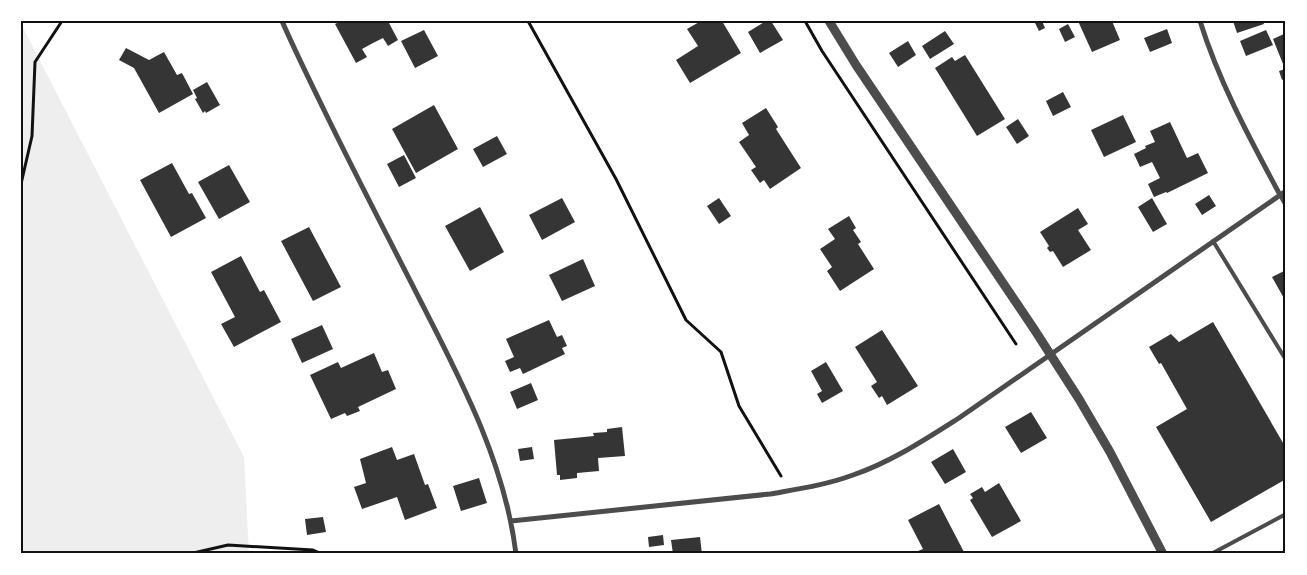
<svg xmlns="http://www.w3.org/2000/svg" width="1307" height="575" viewBox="0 0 1307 575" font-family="'Public Sans',sans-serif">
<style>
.green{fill:#eee}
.building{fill:#353535}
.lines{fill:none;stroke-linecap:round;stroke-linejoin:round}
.path{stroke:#111;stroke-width:3}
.service{stroke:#4c4c4c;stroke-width:4}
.minor{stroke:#4c4c4c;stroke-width:5}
.tertiary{stroke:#4c4c4c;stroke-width:9}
.neatline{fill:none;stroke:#111;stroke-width:2}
</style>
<rect width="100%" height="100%" fill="#fff"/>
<path class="green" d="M21,24L244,457L249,554H21Z"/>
<path class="building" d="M341,21H392L389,23L398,40L388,46L383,38L373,43L362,49L367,57L356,63L335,24Z
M701,21H722L741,53L690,83L676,60L698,46L687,29Z
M766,21H771L783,40L760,53L748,32Z
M1034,21H1042L1045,28L1039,31Z
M1078,21H1112L1120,40L1092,52Z
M1233,21H1263L1264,24L1237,33Z
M1068,24L1075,37L1065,42L1059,29Z
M1167,29L1172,43L1150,52L1144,38Z
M424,30L438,56L415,68L401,41Z
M1266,30L1273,45L1246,56L1240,41Z
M945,31L954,44L930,59L922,46Z
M1286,33V78L1282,80L1279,71L1285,69L1273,39Z
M908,41L916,55L898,67L889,53Z
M126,48L149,60L164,52L177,75L182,73L193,94L159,113L134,68L119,60Z
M965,55L1005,119L977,136L935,68L952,57L955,61Z
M207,82L220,105L206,113L205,111L203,113L195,99L197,98L193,90Z
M1063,92L1071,107L1053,116L1046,101Z
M434,105L458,149L416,173L392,129Z
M766,108L778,127L776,129L801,168L770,189L764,180L760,183L751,170L756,167L739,142L749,135L742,123Z
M1123,115L1136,142L1104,157L1091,130Z
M1018,119L1029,136L1017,144L1006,127Z
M1170,122L1187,158L1198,153L1208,173L1167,193L1166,192L1154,197L1148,184L1160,178L1152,162L1140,167L1134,154L1146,148L1145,146L1155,142L1150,131Z
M497,136L507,154L483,167L473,149Z
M404,155L416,178L399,187L387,164Z
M172,163L189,194L192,193L206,218L171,237L140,180Z
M229,165L250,202L219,219L198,182Z
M1209,195L1216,206L1202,215L1195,204Z
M562,198L575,222L542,240L529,215Z
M719,198L731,216L719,224L707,206Z
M1152,198L1167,224L1153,232L1138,207Z
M480,207L504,252L470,271L445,226Z
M1078,208L1088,224L1078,230L1091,250L1063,267L1053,251L1050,252L1047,248L1049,246L1040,232Z
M849,216L856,228L853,230L861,242L858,244L874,269L840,291L827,271L832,267L820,249L835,239L828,229Z
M309,227L341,287L313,301L281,241Z
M241,256L260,292L264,290L281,322L234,347L221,324L235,317L211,272Z
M583,259L595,286L562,301L549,275Z
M1286,270V302L1272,277Z
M549,320L557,337L562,335L567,346L562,348L565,354L523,374L520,368L510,372L505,361L514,357L506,339Z
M1213,322L1286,448V479L1211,522L1156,427L1187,409L1161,363L1159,364L1149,347L1171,334L1179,342Z
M322,325L333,349L302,363L291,339Z
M882,330L918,386L887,405L882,396L879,398L871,386L877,382L855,347Z
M374,353L382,372L388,370L396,389L358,407L360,411L347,416L345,413L331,419L310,375L338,362L341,368Z
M826,362L843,391L822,403L817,394L822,391L811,371Z
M531,383L538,400L517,409L510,392Z
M1031,412L1047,438L1021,453L1005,427Z
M622,427L625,456L598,458L599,471L577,473V478L560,480V475H557L554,440L594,436L593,433L607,432V429Z
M392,447L397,460L414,454L425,485L428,484L437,508L405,520L397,497L362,509L354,487L366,483L360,459Z
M532,447L534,459L520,461L518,449Z
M953,449L966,472L945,484L931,462Z
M479,478L487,503L461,511L453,486Z
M999,483L1021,521L992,537L970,500L973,498L970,494L982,487L985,492Z
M939,504L965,554H919L918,551L923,549L908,520Z
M323,517L326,532L307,535L305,519Z
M663,535L664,545L649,547L648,537Z
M700,537L702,554H673L671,540Z"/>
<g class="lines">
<path class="path" d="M528,21L616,179L686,320L721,352L739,406L781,476
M805,21L822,51L1016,344
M21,184L32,136L35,62L62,21
M189,554L228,545L313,550L322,554"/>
<path class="service" d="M1280,195L1286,206
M1213,241L1286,360
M1211,554L1286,514"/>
<path class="minor" d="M282,21C295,51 310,81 324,110C355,174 388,237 420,300C461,380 505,463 516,554
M1200,21C1219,82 1250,139 1280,195
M511,521L770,494C798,489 826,485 853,475C891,462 926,439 959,418L1286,191"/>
<path class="tertiary" d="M829,21L856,65L1034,329L1079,399L1110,452L1163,554"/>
</g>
<rect width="1307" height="575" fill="none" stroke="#ffffff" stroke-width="45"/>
<rect x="22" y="22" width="1262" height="530" class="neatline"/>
</svg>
